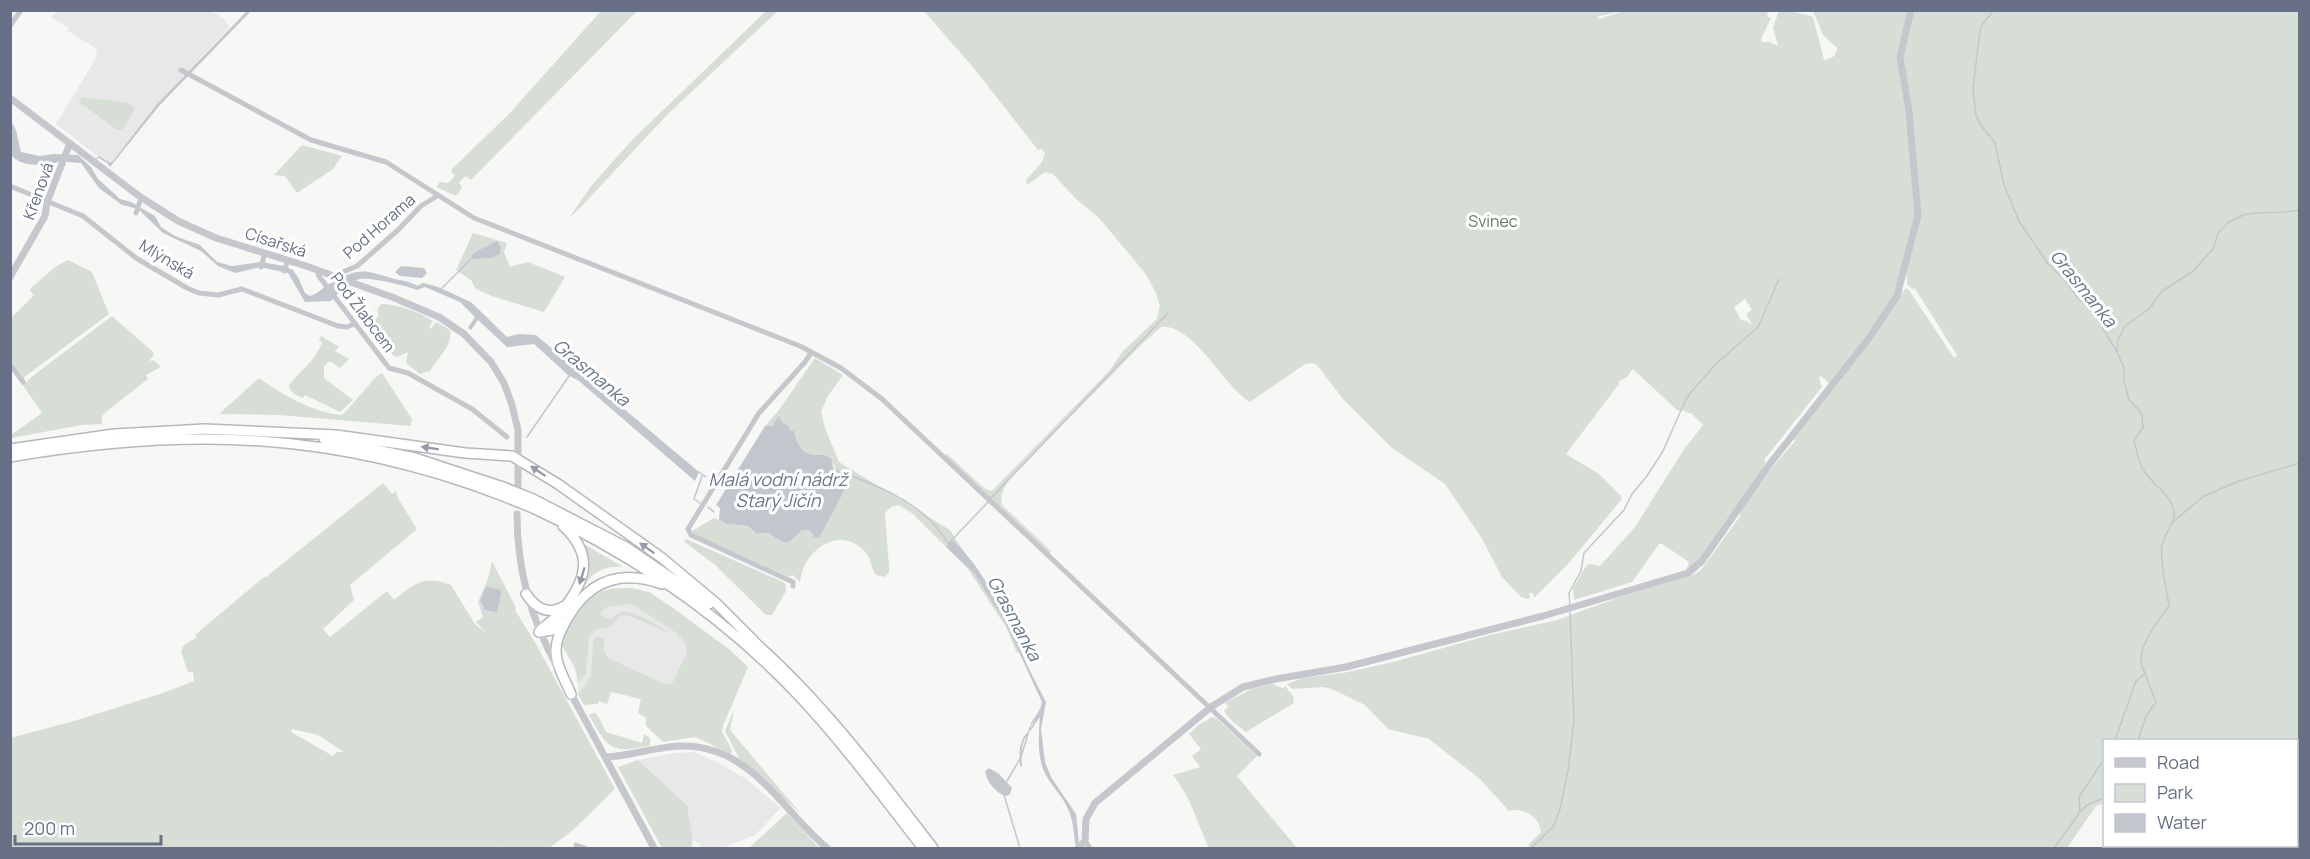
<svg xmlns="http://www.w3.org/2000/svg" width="2310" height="859" viewBox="0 0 2310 859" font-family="Manrope,sans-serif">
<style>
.built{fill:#e8e8e8}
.green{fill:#d7ded6;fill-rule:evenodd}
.water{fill:#c2c7ce}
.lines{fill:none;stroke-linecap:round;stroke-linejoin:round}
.stream{stroke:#c2c7ce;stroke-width:1.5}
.motorway-casing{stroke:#b6b8bc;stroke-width:12}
.minor{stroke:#c5c7cc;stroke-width:5}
.tertiary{stroke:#c5c7cc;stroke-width:7}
.motorway{stroke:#fff;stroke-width:9}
.motorway-bridge-casing{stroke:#b6b8bc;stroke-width:12;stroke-linecap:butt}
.motorway-bridge{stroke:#fff;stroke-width:9}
.oneway{fill:#959baa}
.labels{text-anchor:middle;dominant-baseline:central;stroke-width:6;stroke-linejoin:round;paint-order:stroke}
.street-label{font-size:16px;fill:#677085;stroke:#fff}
.park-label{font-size:16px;fill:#667c67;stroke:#fff}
.water-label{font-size:18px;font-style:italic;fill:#687788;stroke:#fff}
</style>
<rect width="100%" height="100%" fill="#f7f7f5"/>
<path class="built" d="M59,10L210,11L223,18L230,27L157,104L113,161L108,164L56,124L95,60L97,49L68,31V27L51,17Z
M631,588L649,592L673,608L730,650L744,665L723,706L610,680L578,695L577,673L562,645L563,638L585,603L599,592L611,589Z
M693,752L721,764L746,779L781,808L755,835L722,848H702L699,843L694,841L688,818V806L638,760L674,753Z"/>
<path class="green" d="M767,10L778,11L668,114L577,211L569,218L592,185L633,139Z
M1768,10L1767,17L1771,18L1761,39L1762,42H1769L1778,46L1773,28L1778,13C1788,9 1803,14 1813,17L1824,60C1832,58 1836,57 1837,48L1823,35L1813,11H1910L1898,55L1908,122L1916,218L1895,294L1867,335L1829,383L1821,376L1819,378L1822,387L1764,460L1766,462L1761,471L1764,477L1795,441L1793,437L1906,288L1909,290L1954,358L1957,355L1914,287L1913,290L1907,284C1905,259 1918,238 1921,213L1913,121L1903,54L1912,11H2299V848H2193L2183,846H2296V740H2104V803L2096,806L2067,848H1529V844L1541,832C1540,817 1523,807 1509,811L1480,779L1429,739L1388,729L1365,705L1334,690L1324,687L1292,689L1287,684L1302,678L1343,673L1393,662L1490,635L1557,620L1617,598L1692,575L1700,571L1741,515L1734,510L1698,561L1686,570L1689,562L1662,544H1659L1632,582L1574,600L1573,588L1586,566L1589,564L1600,566L1635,527L1685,448L1703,425L1691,413H1688L1683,410L1678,411L1633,369L1627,377L1619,381V384L1566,454L1599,474L1622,497L1621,500L1568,564L1534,598L1533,593H1529L1530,598L1528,599L1521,597L1502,577L1481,537L1445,484L1392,448L1343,399L1317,365L1313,363L1305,364L1250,402C1226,389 1193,323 1161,327L1142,344L1011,477C1005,486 998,495 1003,506L1051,551L1049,554L946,457V453L984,488L990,491L993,490L1110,370L1122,352L1157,319L1160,306L1156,293L1145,273L1099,218L1076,199L1053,174L1045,172L1027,185L1026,180L1042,162L1045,153L1042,149L1038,150L972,66L924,11H1621L1597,17L1599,19L1624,11ZM1745,299L1752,310L1746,314L1753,326L1747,321L1741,320L1734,307Z
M601,11H637L471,180L466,176L459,182L462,188L456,196L436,187L440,182L448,183L455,176L451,171L452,169L509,114Z
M82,97L129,103L134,107V111L123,129L117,130L78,101Z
M302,145L342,156L333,169L297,193L285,176L274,175Z
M473,233L507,243L504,252L510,267L528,262L565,277L544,312L492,296L476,289L471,280L456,270Z
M68,260L92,272L109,314L23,378L11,360L10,319L34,295L30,291L31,288L55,267Z
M381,304C397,304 420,312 433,321L429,327L431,329L436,322L450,330C453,346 438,357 430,371L420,374L406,363L408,352L397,357L393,355L370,329L372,322L379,316L377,310Z
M112,316L153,352L154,355L149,361L154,360L161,367L146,375L148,379L107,411L102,416V424L82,425L11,438V435L42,413L22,384L24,381L26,383L30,378Z
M321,336L339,347L335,351L349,359L340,368L330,361L324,366V378L353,400L340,412L305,395L303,398C296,395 290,393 289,385C301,370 315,361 322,343L319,340Z
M815,358L843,375L828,396L821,411L825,428L839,462L950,530L1022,644L1023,649L1017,653L1006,627L968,569L913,514L899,505L891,507L885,513L889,566V573L884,577L876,575C870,568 872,560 867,554C842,523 804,548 800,582L793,575L789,577L693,534L692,531L714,518L727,524L748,526L754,531L772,534L774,537L793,536L801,530H810L842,483L836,479L835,467L827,455C823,455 817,456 812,455C802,453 794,437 789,429L765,426L779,410Z
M382,373L412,419L411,426L279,415L219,414L259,378C283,395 314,413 342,415C353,406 373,377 382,373Z
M383,483L392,494L396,491L399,500L417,529L350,585L354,600L323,629L330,637L387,591L394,600C415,583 424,575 451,585L475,624L486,633L476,622L483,617L478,602L488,579L492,561L516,608L515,610L536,644L615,789L572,831L549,848H503L497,845L500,848H11L10,738L74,721L163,693L194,681L193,672H188L181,652L183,646L197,637L195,635L264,577H266ZM292,729L318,735L344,752H337L333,756L291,732Z
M686,539L783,582L786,585V591L772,615H766L714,564L686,543L684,541Z
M579,541L623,567C575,564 585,611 555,620L581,586Z
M631,588L649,592L673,608L730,650L748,667L723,726L722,732L732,750L731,754L695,737L663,742L646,726V718L638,713L641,699L611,692L607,704L599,701L598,704L584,705L578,695L591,676L593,642L597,636L604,639V651L608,658L667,685L673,682L687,652L684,641L675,632L632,604L606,607L600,614L610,620C613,617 617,613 622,612C633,610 662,627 671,634L627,615L620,616L610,627L597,629L589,637L586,674L578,683L575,668L562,645C566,624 585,596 606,590C614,588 623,588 631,588Z
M1272,684L1283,688L1285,686L1293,696L1294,703L1246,732L1232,721L1224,711L1228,707L1225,703L1251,689Z
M734,709L730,730L800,813L740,760L725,731Z
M594,713L597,714L606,732L642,743L644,734L650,738V745C612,755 607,748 589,715Z
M1212,717L1217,719L1257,756L1237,776L1297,848H1209C1197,823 1191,797 1173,775L1200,767L1192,756L1201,749L1189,734L1198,725Z
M638,760L688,806C687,821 696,836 691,848H662L618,767Z
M787,813L819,848H749Z"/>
<path class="water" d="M247,11H251L159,106L110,167L108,164L113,161L157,104Z
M10,119L16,130L21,152L40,156L53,154L78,155L91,167L98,179L120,199L131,202L155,216L161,227L175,236L200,245L217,262L232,266L261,262L284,266L293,270L299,279L305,293L310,296C318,294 322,288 329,284C358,268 362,269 391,278C401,281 408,280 417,286L423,283L438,287L471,302L507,337L519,334L536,335L699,472L695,481L579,381L568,375L534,344L507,347L478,320L471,330L468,328L475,317L460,302L425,287L417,290C408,286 370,277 361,279C354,280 349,284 343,285V288L331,301L305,302L288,273L260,267L235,273L218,266L201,251L163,233L138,209L122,205L99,188L81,163L67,162L65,159C55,166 18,169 11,154C8,145 11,129 10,119Z
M497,241L501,247L500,254L491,258L471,259L472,255L475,252Z
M401,266L424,268L427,273L422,278L400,276L395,272Z
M778,416L783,423L789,426L790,431H794C796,442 802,455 816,455C823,455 825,454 831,458L836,479L842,483L844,491L819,538L814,537L810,530H802L789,542H783L768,533H756L748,526L727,524L719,520L720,508L716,505L765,426H773Z
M952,540L961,548L974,564L1001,604L1028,667L1046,702L1041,729L1045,762L1051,777L1076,814L1079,843L1084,848L1075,844C1074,831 1073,819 1067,807C1060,792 1047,782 1042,766C1037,748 1039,733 1040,714L1038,719L1031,725L1029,733C1021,740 1021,756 1022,767L1020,766C1019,755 1019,739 1028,732C1030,719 1040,715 1042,702L1005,622L974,573L946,547Z
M486,587L500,589L501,594L497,612L485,610L480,600Z
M989,768L999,774L1012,788L1010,794L1007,796C996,794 987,782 985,771Z"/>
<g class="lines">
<path class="stream" d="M1994,10L1981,26L1979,38L1973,89L1976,115L1980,124L1995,143L2004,185L2019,221L2048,264L2063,278L2079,299L2095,315L2117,352L2124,368V381L2129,400L2140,411L2142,416L2143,428L2134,440C2137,451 2138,463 2144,471C2153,485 2167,491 2173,507C2178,522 2164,532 2162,546C2159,561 2167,590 2169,606C2159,620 2142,640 2141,659C2141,664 2143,669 2145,673L2136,681L2115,740
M95,160L99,157L110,164
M440,290L471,259
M2117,352L2118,340L2125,326L2150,308L2161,292L2193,271L2213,249L2218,233L2229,222L2243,215L2255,213L2286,212L2300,210
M527,437L569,376
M836,471C868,481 904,496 929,519C937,526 943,537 950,545
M699,472L706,477
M991,498L1168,313
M700,503L694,499L702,476
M708,507L714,512
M2174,521L2204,496L2239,481L2300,463
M950,542L988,502
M1570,606L1569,593L1581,571L1584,553L1624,510L1632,494L1647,476L1663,451L1686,399L1692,391L1717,363L1758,327L1779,279
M1030,730L1041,714
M2138,740L2146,716L2156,702L2145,674
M1007,781L1021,757L1028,734
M1004,795L1020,848
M2080,812L2087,805L2104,798
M1531,848L1553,827L1560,809L1568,770L1574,721L1570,611
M2054,848L2080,812L2079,797L2104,759"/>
<g class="motorway-casing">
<path id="motorway" d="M324,439L415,458L503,487
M10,449L114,434L205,429L336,435L465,453L512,456L558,484L662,558L716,603L754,641
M10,457C187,427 334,431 503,496
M533,499L626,547L709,604
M533,508C632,554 724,616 799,696C844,744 883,797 923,848
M526,594C536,608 548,616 564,606
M539,632C544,625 554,621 560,613C585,583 596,556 563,526
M539,632L552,630L563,622
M751,639C821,700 877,775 933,848
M571,694C565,680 556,665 556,650C556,638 562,629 567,619C589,580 621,569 662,584"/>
</g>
<path class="minor" d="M10,26L21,10
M181,70L311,140L386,162L474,218L800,346L841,368L882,399L1259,754
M10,186L83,216L136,258L187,288L199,293L218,295L242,289L338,326L347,327L354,324
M136,213L141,198
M261,267L265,253
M284,271L288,260
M320,271L318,275L389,368L408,373L472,409L507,437
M341,279L343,272L357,266L398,230L421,206L437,196
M10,364L23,382
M793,586V582L691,535L688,529L759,413L805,362L811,353
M1085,841L1090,848
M576,845L585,848"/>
<path class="tertiary" d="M10,98L139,196L178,221L216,238L306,266L392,297L439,317L464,334L491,362L504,383L512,405L518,430V496
M10,277L45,216L47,202L70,143
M517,514C517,569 530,618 557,666
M569,690L654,848
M606,757C632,756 657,746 683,746C752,746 781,810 827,848
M1078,848L1085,841L1086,819L1095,803L1211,707L1243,687L1276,679L1346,667L1543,616L1688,573L1702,561L1769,465L1869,338L1897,296L1918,215L1909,111L1900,57L1911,10"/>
<use href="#motorway" class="motorway"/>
<g class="motorway-bridge-casing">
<path id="motorway-bridge" d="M503,487L533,499
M503,496L533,508"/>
</g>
<use href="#motorway-bridge" class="motorway-bridge"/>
</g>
<defs><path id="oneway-solid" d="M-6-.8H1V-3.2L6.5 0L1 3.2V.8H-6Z" transform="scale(1.5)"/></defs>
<g class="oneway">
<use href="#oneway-solid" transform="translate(430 448) rotate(-171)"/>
<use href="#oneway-solid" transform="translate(538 471) rotate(-146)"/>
<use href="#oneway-solid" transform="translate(647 548) rotate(-145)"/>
<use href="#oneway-solid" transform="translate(582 576) rotate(107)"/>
</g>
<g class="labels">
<g class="street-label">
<text transform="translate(38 191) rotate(-70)">Křenová</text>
<text transform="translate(379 226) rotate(-41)">Pod Horama</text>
<text transform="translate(276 242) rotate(18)">Císařská</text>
<text transform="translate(167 259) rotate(31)">Mlýnská</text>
<text transform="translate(363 312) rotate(53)">Pod Žlabcem</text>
</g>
<g class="park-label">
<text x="1493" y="221">Svinec</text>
</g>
<g class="water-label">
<text transform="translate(2084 288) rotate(51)">Grasmanka</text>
<text transform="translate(592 372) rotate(40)">Grasmanka</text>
<text x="778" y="479">Malá vodní nádrž<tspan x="778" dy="21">Starý Jičín</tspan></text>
<text transform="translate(1015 618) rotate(62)">Grasmanka</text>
</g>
</g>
<rect width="2310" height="859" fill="none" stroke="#677085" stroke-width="24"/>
<rect x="2103" y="739" width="195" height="108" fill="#ffffff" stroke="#c2c6ce" stroke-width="1.5"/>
<rect x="2115" y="758" width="30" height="9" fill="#c5c7cc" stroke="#c2c6ce" stroke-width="1.5"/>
<text x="2157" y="769" font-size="18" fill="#677085">Road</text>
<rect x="2115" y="784" width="30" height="18" fill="#d7ded6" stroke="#c2c6ce" stroke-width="1.5"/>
<text x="2157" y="799" font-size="18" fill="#677085">Park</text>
<rect x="2115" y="814" width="30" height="18" fill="#c2c7ce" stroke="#c2c6ce" stroke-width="1.5"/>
<text x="2157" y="829" font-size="18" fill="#677085">Water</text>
<path d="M15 835v9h146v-9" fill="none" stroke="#677085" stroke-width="3"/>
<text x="24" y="835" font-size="18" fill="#677085" stroke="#ffffff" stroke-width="4.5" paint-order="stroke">200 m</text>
</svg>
